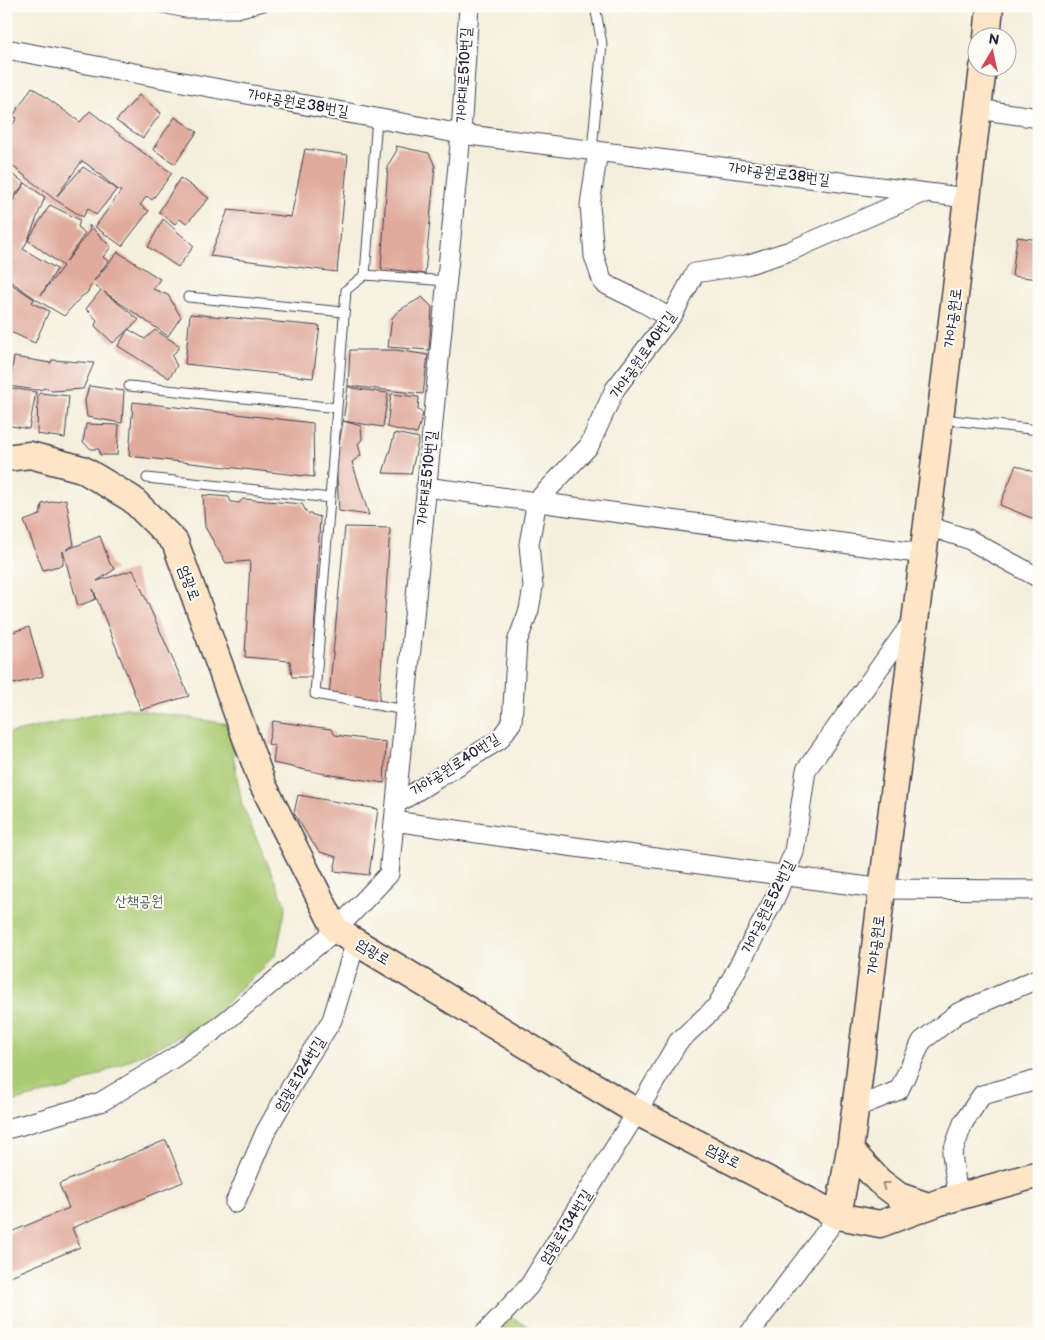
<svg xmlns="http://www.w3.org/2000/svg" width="1045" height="1340" viewBox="0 0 1045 1340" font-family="'Balsamiq Sans','Poor Story',sans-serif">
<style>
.green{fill:#abcb73;stroke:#667657}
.building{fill:#e0aa9c;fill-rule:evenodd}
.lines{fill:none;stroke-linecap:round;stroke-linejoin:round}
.service-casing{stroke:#424153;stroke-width:11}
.minor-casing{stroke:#424153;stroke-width:21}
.secondary-casing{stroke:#424153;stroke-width:29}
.service{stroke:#fff;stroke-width:9}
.minor{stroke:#fff;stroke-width:19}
.secondary{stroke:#fde5c5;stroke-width:26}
.oneway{stroke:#9a8d87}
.labels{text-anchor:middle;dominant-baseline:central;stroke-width:4;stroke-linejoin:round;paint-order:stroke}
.street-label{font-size:15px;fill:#22223b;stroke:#fdfcf7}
.park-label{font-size:15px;fill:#525d4f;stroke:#fdfcf7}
</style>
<rect width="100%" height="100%" fill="#fdfcf7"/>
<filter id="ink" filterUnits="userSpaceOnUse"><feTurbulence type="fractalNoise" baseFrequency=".02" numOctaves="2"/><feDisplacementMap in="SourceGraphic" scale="10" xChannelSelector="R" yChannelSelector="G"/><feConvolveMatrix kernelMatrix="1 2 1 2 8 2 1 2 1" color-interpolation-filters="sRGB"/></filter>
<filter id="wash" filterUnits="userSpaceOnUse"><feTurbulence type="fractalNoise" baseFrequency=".0096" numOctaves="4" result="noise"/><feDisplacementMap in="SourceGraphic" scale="20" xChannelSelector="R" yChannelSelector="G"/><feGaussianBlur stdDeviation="1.12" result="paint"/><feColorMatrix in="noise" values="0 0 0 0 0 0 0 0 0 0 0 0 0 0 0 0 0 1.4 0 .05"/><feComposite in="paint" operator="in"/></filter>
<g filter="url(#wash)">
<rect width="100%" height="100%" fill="#f4efdc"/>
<path class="green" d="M126,708L228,724L242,805L286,906L276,954L205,1024L73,1087L6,1103V734Z
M511,1317L541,1334H496Z"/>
<g id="blocks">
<path class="building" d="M32,87L80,122L90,111L141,151L172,173L152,200L147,196L140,205L149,211L122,246L95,227L121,191L117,189L96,215L88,208L83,217L54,199L6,161V134L17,118L13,116ZM82,161L87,164L117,189L83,167L56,197Z
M139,95L161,113L143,138L116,121Z
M175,117L197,132L175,164L153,149Z
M396,146L429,153L435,166L425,274L381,268L388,165L397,150Z
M305,149L348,155L337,272L210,256L228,210L291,217Z
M6,170L25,183L6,206Z
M180,178L209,198L187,223L179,219L175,224L159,212Z
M25,183L45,197L28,240L50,205L80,220L78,227L85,233L66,262L90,230L89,225L111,247L103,257L108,261L94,281L118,252L160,279L153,289L168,295L181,317L168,336L104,292L139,320L113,343L95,326L97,320L86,309L101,290L92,284L87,293L81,297L64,316L37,300L6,278V273L10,268L6,265V211ZM28,240L63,266L41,295L57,269L23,249Z
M163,219L194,246L178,267L148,247Z
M1017,237L1039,240V279L1012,276Z
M10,283L34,299L32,303L49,311L35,343L6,330V291Z
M422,297L432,307L429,350L388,347L392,318L398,311Z
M190,314L320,326L313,378L185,364Z
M128,329L145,339L155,330L180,346L172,356L177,366L169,378L118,346Z
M350,350H396L428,355L423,394L348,386Z
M14,357L51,363L52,360L94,363L83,389L52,391L47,388L37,390L9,386Z
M89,386L124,391L122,423L87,417L85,401Z
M348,386L351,388L388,393L383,427L343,421Z
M10,388L36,392L29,429L6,425V389Z
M40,393L69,396L65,438L37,434L38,395Z
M391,394L419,397L418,410L423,413L417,434L387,427Z
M133,402L313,423L314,477L129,456Z
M343,421L361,426L362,439L358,444L361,455L352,462L369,515L339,511L336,463Z
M86,424L119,425L117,455H100L99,449H91L83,442Z
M395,433L419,438L411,474L383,473Z
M1016,465L1039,474V521L1000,505Z
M203,495L229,497L231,502L239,503L243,499L302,504L307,513L320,517L312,677H292L290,661L245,657L250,561L226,563L205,527Z
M66,499L74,545L66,550L100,536L110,564L115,569L97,581L133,570L189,696L141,710L93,589L96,599L78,606L63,551V565L43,570L24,521L40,515L42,504Z
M345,527L390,528L379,705L329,696Z
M29,627L43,676L14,684L6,679V634Z
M273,721L331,729L335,735L386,742L384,783L325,774L273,763L275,746L268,744Z
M298,795L378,809L369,875L334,871L337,857L320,852L309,838L294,813Z
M166,1140L183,1182L72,1228L80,1247L6,1278V1234L69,1208L59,1184Z"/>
</g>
</g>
<g filter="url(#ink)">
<use href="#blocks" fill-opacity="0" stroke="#424153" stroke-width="1"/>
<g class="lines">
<g class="service-casing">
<path id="service" d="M154,6L185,13H238L264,6
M592,150L602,44L595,6
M365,275L377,118
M188,297L344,312
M129,386L337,408
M942,419L1039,430
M147,478L330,498
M405,710L315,694L346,290L365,275L447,281"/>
</g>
<g class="minor-casing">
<path id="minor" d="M6,49L461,134L967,198
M978,109L1039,118
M598,151L590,205L594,256L603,283L642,302L670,318
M426,487L924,554
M928,526L968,539L1039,578
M396,804L499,740L512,722L517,642L529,610L533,587L529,544L537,501L589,446L615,389L673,314L695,273L746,265L790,251L923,193
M394,821L568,846L883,889L1039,890
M855,1108L899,1090L922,1041L958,1013L1039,978
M6,1129L22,1125L101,1102L172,1059L215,1030L336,930L389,874L461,134L469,6
M958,1197L952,1154L963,1123L982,1095L1034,1081H1039
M235,1203L265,1133L305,1062L332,1020L356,941
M484,1334L529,1286L637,1112L678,1042L717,1006L775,898L794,852L806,770L915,618
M749,1334L838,1216"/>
</g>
<g class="secondary-casing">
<path id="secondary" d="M987,38L990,6
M6,458L30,455L82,469L132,499L175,542L263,785L336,930L637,1112L838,1216L880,1224L940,1202L1039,1174
M850,1150L879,1181L899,1196L928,1206
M838,1216L851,1143L983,68"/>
</g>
<use href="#service" class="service"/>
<use href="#minor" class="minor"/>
<use href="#secondary" class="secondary"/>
</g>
<defs><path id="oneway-chevron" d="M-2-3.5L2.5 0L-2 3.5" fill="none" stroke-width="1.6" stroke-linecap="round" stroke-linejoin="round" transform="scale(1.25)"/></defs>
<use class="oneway" href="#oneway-chevron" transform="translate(885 1185) rotate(-142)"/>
</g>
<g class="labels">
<g class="street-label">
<text transform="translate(464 75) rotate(-87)">가야대로510번길</text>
<text transform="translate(298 103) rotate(10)">가야공원로38번길</text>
<text transform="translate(779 174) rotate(7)">가야공원로38번길</text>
<text transform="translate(953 318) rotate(-83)">가야공원로</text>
<text transform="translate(643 355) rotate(-55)">가야공원로40번길</text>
<text transform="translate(427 478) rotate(-84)">가야대로510번길</text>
<text transform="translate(189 583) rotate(70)">엄광로</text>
<text transform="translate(455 765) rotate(-33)">가야공원로40번길</text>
<text transform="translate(768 907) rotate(-64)">가야공원로52번길</text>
<text transform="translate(876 945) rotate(-83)">가야공원로</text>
<text transform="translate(373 952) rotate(31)">엄광로</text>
<text transform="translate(300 1074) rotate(-59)">엄광로124번길</text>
<text transform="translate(723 1156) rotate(28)">엄광로</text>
<text transform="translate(566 1227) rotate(-58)">엄광로134번길</text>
</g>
<g class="park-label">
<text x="139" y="901">산책공원</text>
</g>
</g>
<rect width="1045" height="1340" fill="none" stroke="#fdfcf7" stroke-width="25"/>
<g transform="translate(992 52) rotate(9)"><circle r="24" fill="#fdfcf7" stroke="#a5a5ac"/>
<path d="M0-4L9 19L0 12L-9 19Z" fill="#d1495b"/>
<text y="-8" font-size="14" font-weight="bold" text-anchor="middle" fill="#22223b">N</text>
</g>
</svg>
